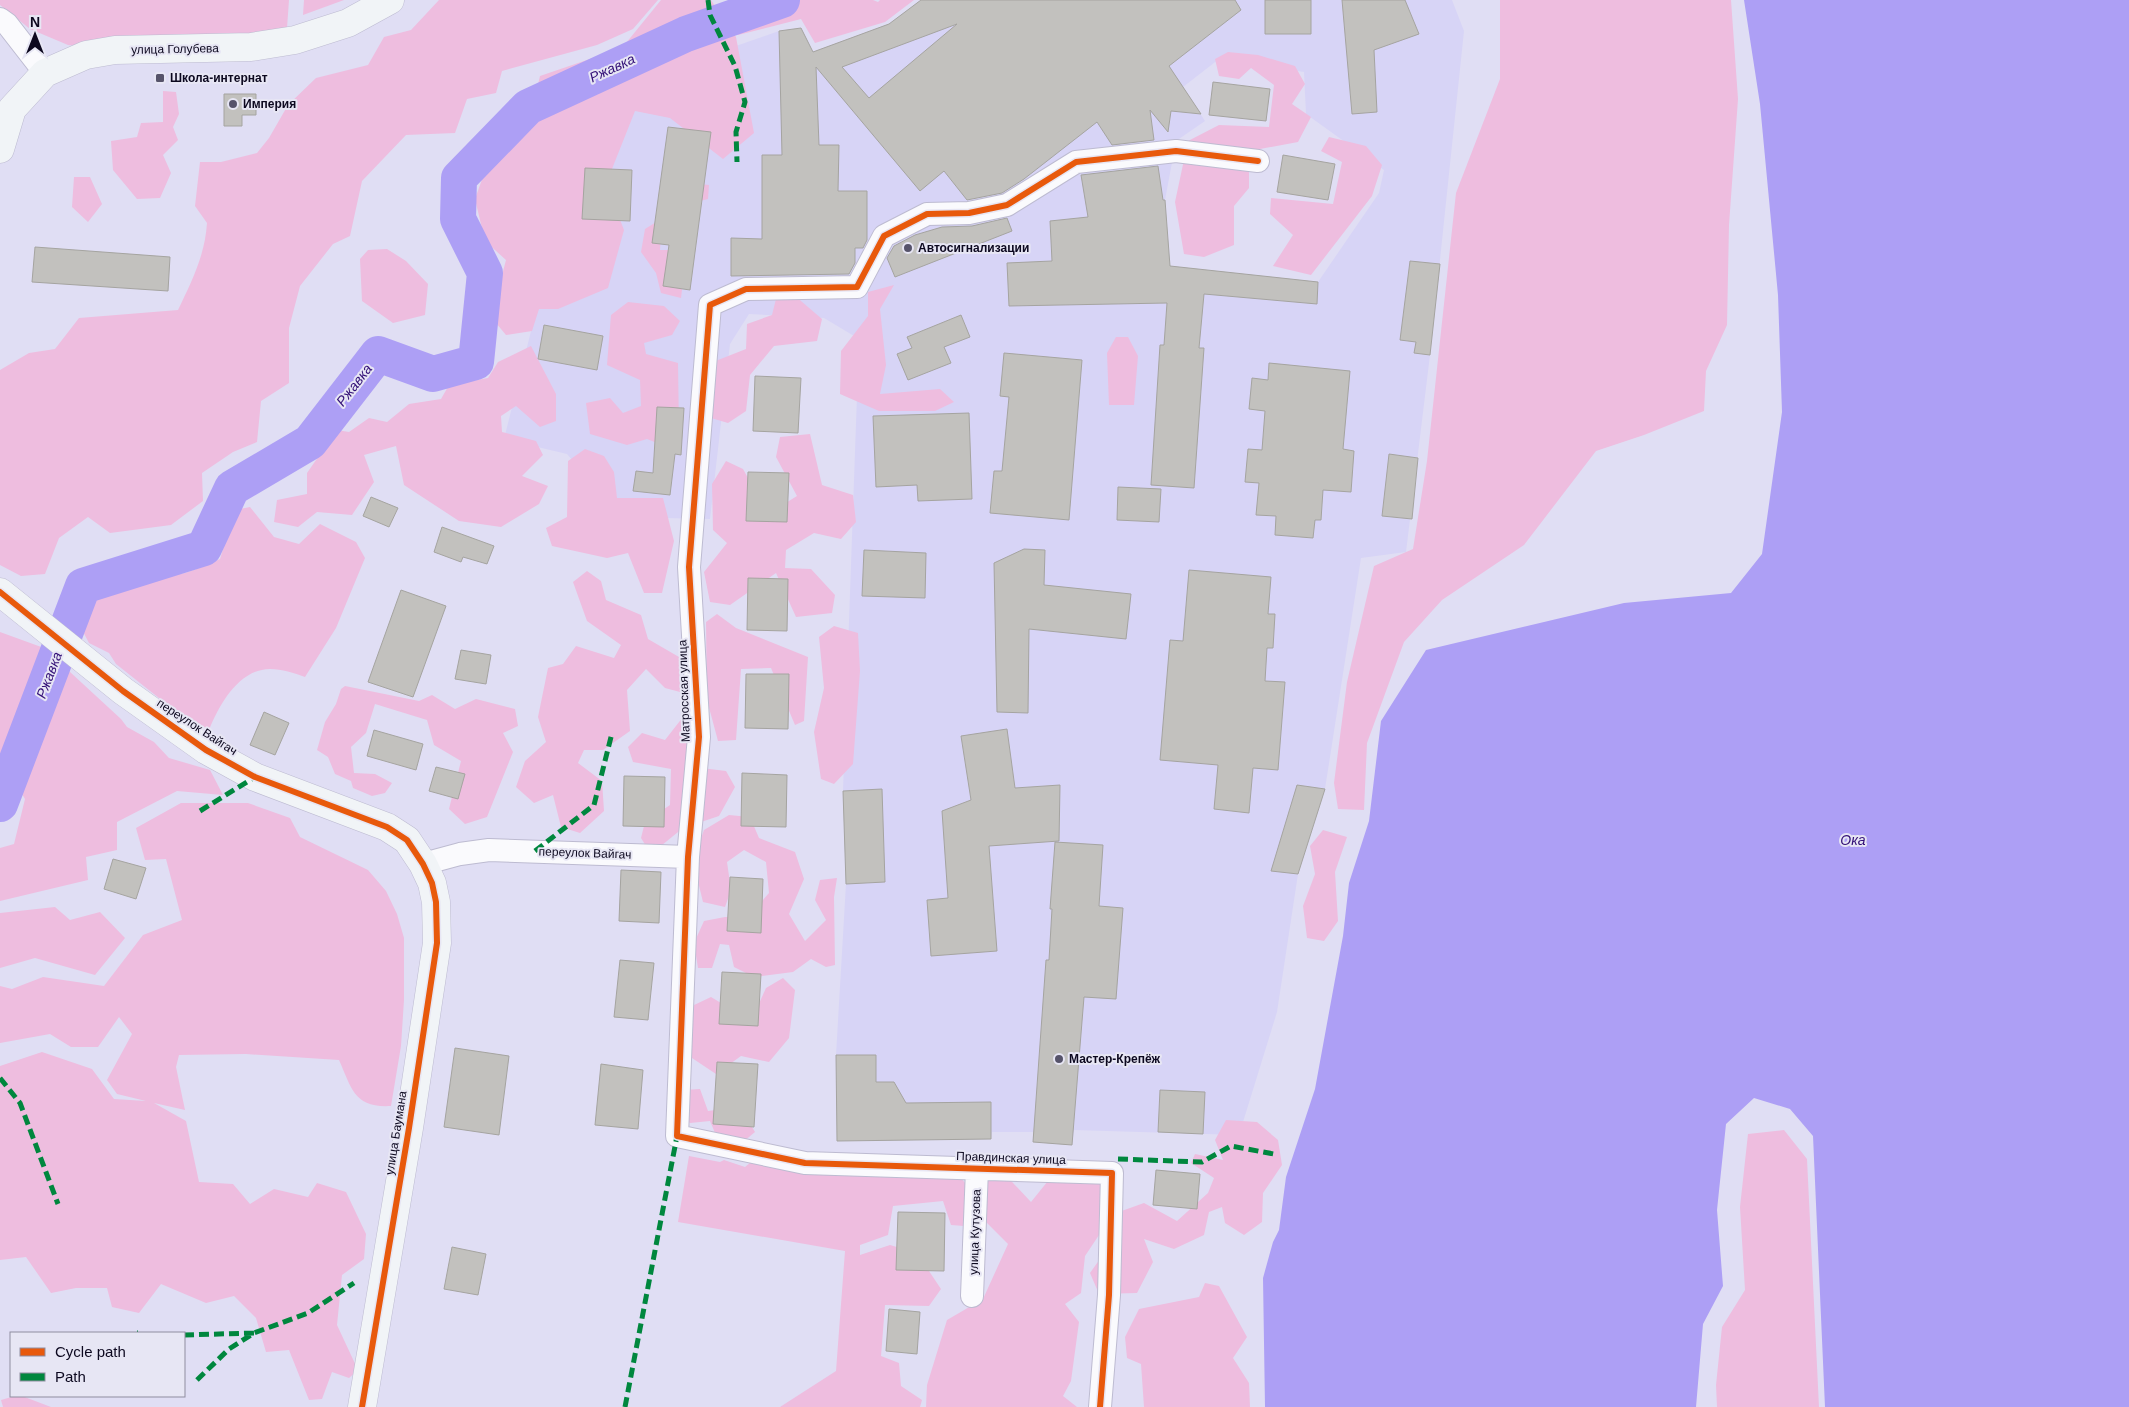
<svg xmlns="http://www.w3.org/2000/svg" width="2129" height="1407" viewBox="0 0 2129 1407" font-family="Helvetica,sans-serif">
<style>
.built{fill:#d7d4f6;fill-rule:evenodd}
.green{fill:#eebddf}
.water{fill:#ad9ff5}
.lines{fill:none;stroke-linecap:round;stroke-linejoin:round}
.river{stroke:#ad9ff5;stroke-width:36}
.building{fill:#c2c1be;stroke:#a5a4a0;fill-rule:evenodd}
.street-casing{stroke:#bdbbd1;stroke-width:24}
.secondary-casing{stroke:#bdbbd1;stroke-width:29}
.street{stroke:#fafafd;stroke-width:22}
.secondary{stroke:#f1f4f7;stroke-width:28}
.quiet{stroke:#00873e;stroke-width:5;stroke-dasharray:10 5;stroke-linecap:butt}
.cycleway-casing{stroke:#e7e6f4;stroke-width:9}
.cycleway{stroke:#e8590c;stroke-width:6}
.poi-dot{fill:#56536a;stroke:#e7e6f4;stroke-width:2}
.labels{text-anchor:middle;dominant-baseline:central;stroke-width:4;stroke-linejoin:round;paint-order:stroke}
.street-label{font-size:12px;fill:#0c081f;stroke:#e7e6f4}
.poi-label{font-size:12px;font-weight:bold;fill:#0c081f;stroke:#e7e6f4;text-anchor:start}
.water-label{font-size:14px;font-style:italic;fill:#320f76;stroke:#e7e6f4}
</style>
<rect width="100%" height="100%" fill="#e0def4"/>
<path class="built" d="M921,0H1452L1464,31L1430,355L1406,552L1361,558L1325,789L1298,874L1277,1012L1239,1135L1074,1130L1072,1145L1033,1142V1132H992L991,1139L837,1141L836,1055L846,884L843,791L859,339L824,318L749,314L730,344L710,519L621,517L567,454L504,439L576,151L638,80L779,31L801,28L813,52L889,24ZM1219,59L1304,72L1306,114L1384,170L1379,193L1318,282L1170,266L1165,200L1176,141L1205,121L1183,87Z"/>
<path class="green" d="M0,0H289L287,28L280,35L84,47L68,45L30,29L0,5Z
M304,0H344L303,15Z
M439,0H658L633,29L597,45L502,71L496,93L467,99L455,133L406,135L362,181L350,236L333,244L300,286L289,328V383L261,401L257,442L233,452L202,473L203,501L171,525L110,533L88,517L59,538L45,574L21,576L0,565V370L29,353L55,349L79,318L178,310C192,281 205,255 207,223L195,206L200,162H221L257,153L269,138L288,105L316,78L368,65L384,37L411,30Z
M661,0H711L736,37L754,133L723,159L670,118L635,111L606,184L624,230L608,288L558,309H539L532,331L506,335L491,317L506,260L485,241L475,199L489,160L503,151L508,117L535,97L540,76L622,48Z
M751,0H873L878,2L880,0H914L885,22L815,43L801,19L738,35L724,13L733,2Z
M1500,0H1731L1738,99L1729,225L1727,325L1706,371L1704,411L1644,435L1596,451L1524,545L1442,600L1404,642L1367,743L1364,810L1338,809L1334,783L1347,682L1374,566L1413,549L1427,461L1456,193L1500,79Z
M1228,52L1258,55L1295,66L1305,84L1292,104L1311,117L1298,142L1249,151V188L1234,206V245L1204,257L1184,254L1175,202L1188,141L1219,125L1269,127L1274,85L1251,68L1239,79L1219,76L1215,59Z
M163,91L176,92L179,114L173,127L178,140L163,155L171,173L160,198L137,199L113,170L111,141L137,137L141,123L163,122Z
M1329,137L1366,146L1382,165L1372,196L1311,275L1273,266L1293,235L1270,214L1271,198L1333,204L1342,162L1321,151Z
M74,177H90L102,204L88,222L72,207Z
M682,182L709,185L708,199L684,205L661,234L660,250H682L683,282L681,298L661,293L656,273L641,252L645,229L661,219Z
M387,249L406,261L428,284L425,315L393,323L362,301L360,259L368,250Z
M894,285L880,309L886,365L880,394L940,389L954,402L935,411H879L840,394L841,351L868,316V292Z
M794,295L822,319L817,341L774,346L750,375L746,411L728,423L711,418L713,362L746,349L747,324L772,315L776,299Z
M628,302L664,306L680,321L672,335L644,343L646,354L678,363L679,430L667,447L647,439L627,445L590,434L586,403L610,398L623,413L641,406L640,380L607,365L611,315Z
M1116,337H1128L1138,356L1134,405H1109L1107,353Z
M531,346L556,394V421L540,427L516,406L501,416L502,432L536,441L543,455L522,476L548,486L539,504L501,527L459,521L404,485L396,446L364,455L374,482L352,515L317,512L298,527L274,522L277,500L307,494V473L337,430L349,432L369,418L387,422L409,404L441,399L449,385L488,378L498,362Z
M810,434L822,485L853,495L856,522L841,539L814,533L786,550L785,568L811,569L835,595L832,613L796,617L776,573L730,605L710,602L704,572L727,543L713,530L712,484L726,461L743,469L768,514L797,496L776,457L780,437Z
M585,449L604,456L614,472L617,498H663L674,541L662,593H644L628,553L607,558L552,546L546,528L567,517L568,461Z
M250,507L274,537L299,544L320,524L356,542L365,558L336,628L305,677C294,673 282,669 270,669C239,669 219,705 209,730L164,702L116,664L109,653L89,643L70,607L76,589L104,593L106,572L116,559L144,558C171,587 189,571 220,559L235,510Z
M587,571L601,581L606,600L641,615L648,639L679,657L680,692L665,688L646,669L627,690L630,731L603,750H584L578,763L602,781L604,811L580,833L561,827L553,795L534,803L516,787L525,761L546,742L538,717L548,668L563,664L576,646L614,658L621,645L587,621L573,582Z
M717,614L736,628L808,657L804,721L795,725L771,668L741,669L736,740L718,741L707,700L706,622Z
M834,626L858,633L860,671L853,764L834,784L821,779L814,732L824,688L819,637Z
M0,632L44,648L121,719L127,727L154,742L169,758L210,770L223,795L177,791L117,822V850L86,857L88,880L0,901V848L14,844L25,799L16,784H0Z
M345,686L419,701L432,695L455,709L476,699L515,709L518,726L503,733L513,752L487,817L465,824L449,809L461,761L434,745L427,720L375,704L366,733L351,747L354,773L375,774L392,783L385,793L372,796L353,788L351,781L335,774L328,757L317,750L325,722L336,704L341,689Z
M683,717L693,736L685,766L726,771L735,787L719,816L683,828L651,854L641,838L645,822L670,805L671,769L633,762L628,747L642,733L665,740Z
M181,803H248L290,818L300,837L368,870L386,891L397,914L404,938V1000L401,1046L391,1106C354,1108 352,1089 339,1060L246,1054L179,1055L176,1067L185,1110L154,1103L186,1121L199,1182L233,1184L250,1204L274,1189L308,1197L317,1183L346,1192L366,1234L364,1259L342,1275L337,1325L358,1370L349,1378L332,1372L322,1399L309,1400L289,1350L266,1352L256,1318L234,1296L206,1303L161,1284L139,1313L112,1307L107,1288H76L51,1293L26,1257L0,1260V1066L42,1052L92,1069L114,1099L146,1101L117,1094L107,1080L132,1034L119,1017L98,1047H71L50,1034L0,1043V986L12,989L43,977L104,986L143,935L182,920L166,859L145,860L136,828Z
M729,815L750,817L759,838L795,852L804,879L789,914L805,941L826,920L815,900L820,880L837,878L834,897L835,965L826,967L811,959L793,972L754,977L734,967L729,945L720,944L712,968H698L694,943L704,921L725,917H748L769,893L766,862L744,850L727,862L731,890L725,907L703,902L693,861L704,830Z
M1323,830L1347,837L1335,872L1338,921L1324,941L1307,938L1303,906L1315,874L1310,846Z
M55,907L70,920L100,912L125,938L95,975L35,958L0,968V913Z
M783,978L795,990L789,1038L769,1062L741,1056L716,1074L692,1058V1006L711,997L751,1021L766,988Z
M700,1089L708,1111L740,1107L755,1132L743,1142L718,1140L710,1121L690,1123L681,1114L684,1090Z
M1226,1120L1257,1122L1278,1140L1282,1165L1263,1193L1262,1222L1244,1235L1225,1223L1222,1207L1209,1212L1204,1235L1174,1249L1144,1239L1153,1262L1137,1293L1099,1294L1090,1273L1117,1235L1116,1213L1144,1203L1177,1221L1208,1193L1214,1178L1191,1163L1195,1154L1223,1160L1215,1140Z
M1784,1130L1807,1159L1819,1407H1717L1716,1385L1722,1327L1745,1290L1740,1207L1748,1134Z
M689,1156L720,1162L724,1160L745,1167L757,1157L955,1171L971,1190L964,1226L951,1225L943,1201L893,1206L888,1235L860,1245V1255L890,1245L917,1253L941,1289L929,1306L885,1305L881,1356L899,1363L901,1386L922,1400L920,1407H780L836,1371L845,1251L678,1222Z
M997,1166L1031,1202L1060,1166L1102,1177L1099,1235L1085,1256L1081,1293L1065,1304L1079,1322L1071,1381L1063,1396L1077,1407H926L927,1385L947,1320L983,1299L1008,1244L984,1220L978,1197Z
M1205,1283L1219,1286L1247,1337L1233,1358L1249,1383L1250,1407H1144L1141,1364L1127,1358L1125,1337L1139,1309L1199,1297Z
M15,1396H22L51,1407H3L1,1400Z"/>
<path class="water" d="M1744,0H2129V1407H1825L1813,1136L1790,1109L1754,1098L1726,1124L1717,1210L1723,1286L1703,1324L1696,1407H1265L1263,1278L1273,1242L1279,1230L1286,1177L1315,1089L1343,936L1349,883L1369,821L1381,721L1426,650L1624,603L1731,593L1762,554L1782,412L1778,295L1760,104Z"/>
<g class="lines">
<path class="river" d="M0,804L83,586L204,548L232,488L310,442L378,354L433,374L476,362L485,273L458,219L459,178L528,107L686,34L782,0"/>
</g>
<path class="building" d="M921,0H1235L1241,10L1169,66L1201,114L1171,111L1168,132L1150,110L1154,140L1112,145L1097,122L1024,179L1002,193L967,200L944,171L920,191L816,67L819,145H839L838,191H867V240L863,248H855V263L849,274L731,276V238L762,239V155H782L779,31L801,28L813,52L889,24ZM957,24L869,98L842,67Z
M1265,0H1311V34H1265Z
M1342,0H1405L1419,34L1374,50L1377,112L1352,114Z
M1213,82L1270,89L1266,121L1209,115Z
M224,94H256V115H242V126H224Z
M668,127L711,132L690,290L663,286L669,245L652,243Z
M1283,155L1335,164L1328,200L1277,192Z
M1158,166L1163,200H1165L1170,266L1318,282L1317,304L1204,294L1199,348H1204L1194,488L1151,485L1160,345H1164L1167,303L1009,306L1007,263L1052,261L1050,221L1088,217L1081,175Z
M585,168L632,170L630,221L582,219Z
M1007,218L1012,231L895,277L887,258L894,246L915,235L942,227L972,226Z
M35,247L170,257L168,291L32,282Z
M1410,261L1440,264L1430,355L1414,353L1416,342L1400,340Z
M961,315L970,337L944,347L951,363L908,380L897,354L912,348L907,337Z
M544,325L603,336L597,370L538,359Z
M1004,353L1082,360L1069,520L990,513L994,471H1002L1009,397L1000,396Z
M1269,363L1350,371L1343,449L1354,451L1351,492L1323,490L1321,520H1315L1313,538L1275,535L1276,516L1256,515L1259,483L1245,482L1248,449L1262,450L1265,411L1249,409L1252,378L1268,380Z
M755,376L801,378L798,433L753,431Z
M657,407L684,408L681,455L675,454L670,495L633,491L636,471L653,473Z
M969,413L972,499L918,501L917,485L876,487L873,416Z
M1389,454L1418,458L1412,519L1382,516Z
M748,472L789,473L787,522L746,521Z
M1118,487L1161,489L1159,522L1117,520Z
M371,497L398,508L389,527L363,516Z
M442,527L494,546L487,564L463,557L461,562L434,552Z
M1024,549L1045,550L1044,585L1131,594L1126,639L1029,629L1028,713L997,712L994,563Z
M864,550L926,553L925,598L862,596Z
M1189,570L1271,577L1268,614H1275L1273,648H1267L1265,681L1285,682L1278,770L1253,768L1249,813L1214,809L1218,765L1160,760L1170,640L1183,641Z
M748,578L788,579L787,631L747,630Z
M401,590L446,606L413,697L368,682Z
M461,650L491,655L486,684L455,679Z
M746,674H789L788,729L745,728Z
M264,712L289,723L275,755L250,745Z
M1007,729L1015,788L1060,785L1059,841L989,846L997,951L931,956L927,900L948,898L942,811L971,800L961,736Z
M374,730L423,744L416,770L367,756Z
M436,767L465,774L458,799L429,791Z
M742,773L787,775L786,827L741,826Z
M624,776L665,777L664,827L623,826Z
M1297,785L1325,789L1298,874L1271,871Z
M882,789L885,882L846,884L843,791Z
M1055,842L1103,845L1099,906L1123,908L1116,999L1084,997L1072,1145L1033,1142L1046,960H1049L1052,909H1050Z
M113,859L146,868L136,899L104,889Z
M621,870L661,872L659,923L619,921Z
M730,877L763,879L761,933L727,931Z
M620,960L654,963L648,1020L614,1017Z
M722,972L761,974L758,1026L719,1024Z
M455,1048L509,1056L499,1135L444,1127Z
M836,1055H876V1082H894L906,1103L991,1102V1139L837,1141Z
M717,1062L758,1064L754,1127L713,1124Z
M601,1064L643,1070L638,1129L595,1125Z
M1160,1090L1205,1092L1203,1134L1158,1132Z
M1156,1170L1200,1174L1197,1209L1153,1205Z
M898,1212L945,1213L944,1271L896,1270Z
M452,1247L486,1254L478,1295L444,1289Z
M889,1309L920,1312L917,1354L886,1351Z"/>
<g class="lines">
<g class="street-casing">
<path id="street" d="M0,19L7,24L45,73
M423,864L460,854L489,850L688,857
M972,1296L977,1169
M1100,1407L1109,1295L1112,1173L805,1163L677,1136L688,857L699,737L689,567L710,305L746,289L857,287L884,236L927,214L969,213L1007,205L1076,162L1176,151L1258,161"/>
</g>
<g class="secondary-casing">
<path id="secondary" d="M0,149L12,109L45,73L86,55L115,50L251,47L295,40L348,23L390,0
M0,592L123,691L206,750L255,777L387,827L407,840L423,864L432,883L436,902L437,943L409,1128L362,1407"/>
</g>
<use href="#street" class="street"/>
<use href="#secondary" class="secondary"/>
<path class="quiet" d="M708,0L710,15L735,66L745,102L736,132L737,162
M200,811L255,777
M535,851L594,805L612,733
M0,1078L20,1103L58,1204
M1118,1159L1202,1162L1231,1146L1274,1154
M137,1333H138
M184,1335L254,1333
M197,1380L229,1349L254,1333L308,1313L354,1283
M625,1407L677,1136"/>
<g class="cycleway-casing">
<path id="cycleway" d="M0,592L123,691L206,750L255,777L387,827L407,840L423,864L432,883L436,902L437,943L409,1128L362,1407
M1100,1407L1109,1295L1112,1173L805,1163L677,1136L688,857L699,737L689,567L710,305L746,289L857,287L884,236L927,214L969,213L1007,205L1076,162L1176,151L1258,161"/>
</g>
<use href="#cycleway" class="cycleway"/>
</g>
<g class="poi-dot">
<rect x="155" y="73" width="10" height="10" rx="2.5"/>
<circle cx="233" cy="104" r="5"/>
<circle cx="908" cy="248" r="5"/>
<circle cx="1059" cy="1059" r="5"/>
</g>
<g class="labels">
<g class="street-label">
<text transform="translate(175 49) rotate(-1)">улица Голубева</text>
<text transform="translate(684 691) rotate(-92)">Матросская улица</text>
<text transform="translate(197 727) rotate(33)">переулок Вайгач</text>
<text transform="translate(585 853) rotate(2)">переулок Вайгач</text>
<text transform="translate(396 1133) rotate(-81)">улица Баумана</text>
<text transform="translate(1011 1158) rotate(2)">Правдинская улица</text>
<text transform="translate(975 1232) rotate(-88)">улица Кутузова</text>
</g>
<g class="poi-label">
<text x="170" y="78">Школа-интернат</text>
<text x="243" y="104">Империя</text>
<text x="918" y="248">Автосигнализации</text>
<text x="1069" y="1059">Мастер-Крепёж</text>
</g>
<g class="water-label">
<text transform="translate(612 68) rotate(-25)">Ржавка</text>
<text transform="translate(354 385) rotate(-52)">Ржавка</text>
<text transform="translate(49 675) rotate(-69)">Ржавка</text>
<text x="1853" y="840">Ока</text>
</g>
</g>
<rect x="10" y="1332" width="175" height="65" fill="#e7e6f4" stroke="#8f8d9f"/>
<rect x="20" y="1348" width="25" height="8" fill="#e8590c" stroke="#8f8d9f"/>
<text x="55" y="1357" font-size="15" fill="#0c081f">Cycle path</text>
<rect x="20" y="1373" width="25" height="8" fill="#00873e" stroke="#8f8d9f"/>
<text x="55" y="1382" font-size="15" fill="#0c081f">Path</text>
<g transform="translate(35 35)" stroke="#e7e6f4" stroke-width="4" paint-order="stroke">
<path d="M0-4L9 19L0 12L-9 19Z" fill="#0c081f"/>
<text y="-8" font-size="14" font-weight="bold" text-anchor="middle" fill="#0c081f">N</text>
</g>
</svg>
